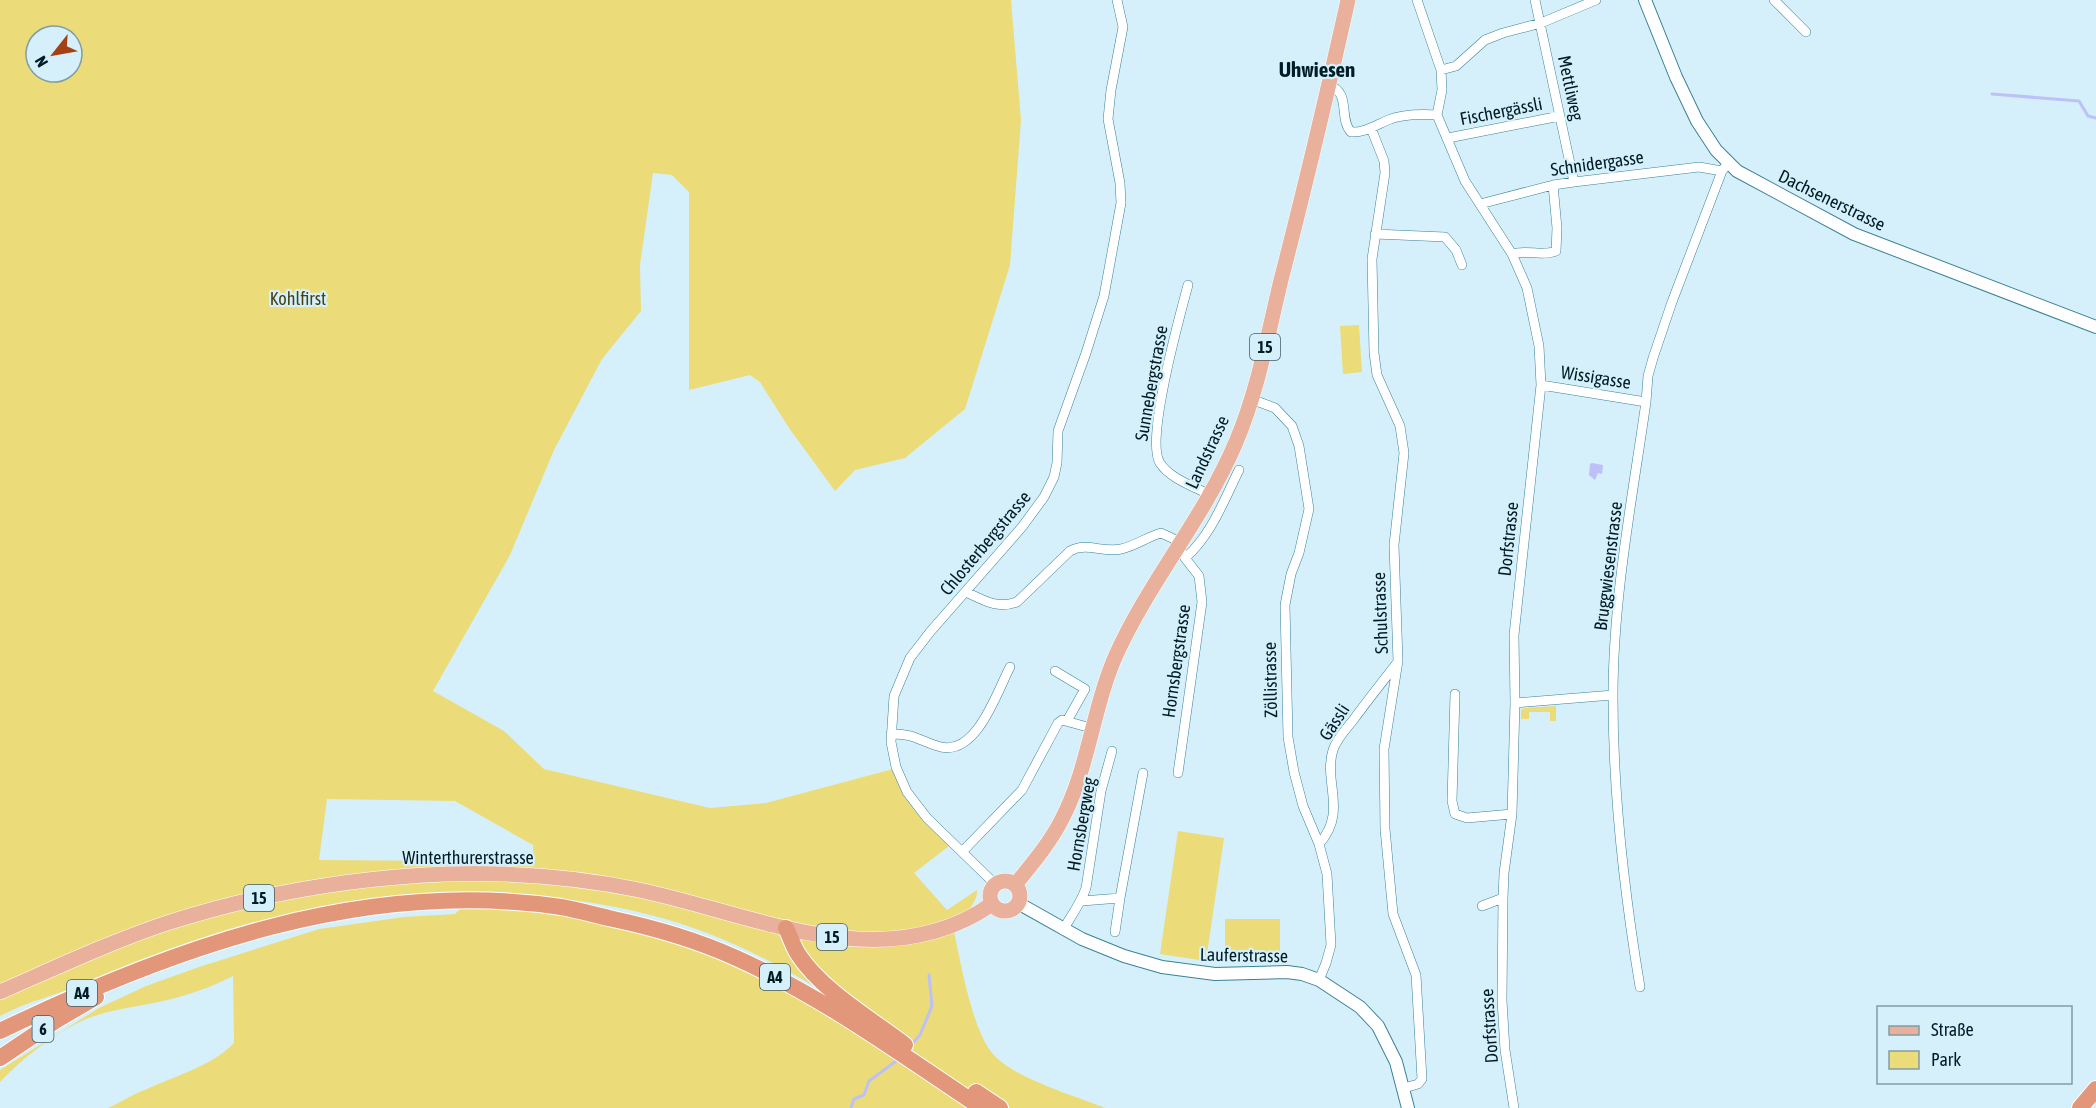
<svg xmlns="http://www.w3.org/2000/svg" width="2096" height="1108" viewBox="0 0 2096 1108" font-family="'Asap Condensed',sans-serif">
<style>
.green{fill:#ebdc79;fill-rule:evenodd}
.water{fill:#bdc1f8}
.lines{fill:none;stroke-linecap:round;stroke-linejoin:round}
.stream{stroke:#bdc1f8;stroke-width:3}
.minor-casing{stroke:#3a8298;stroke-width:10}
.tertiary-casing{stroke:#3a8298;stroke-width:14}
.primary-casing{stroke:#fff;stroke-width:16}
.trunk-casing{stroke:#fff;stroke-width:18}
.minor{stroke:#fff;stroke-width:9}
.tertiary{stroke:#fff;stroke-width:12}
.primary{stroke:#e9b19c;stroke-width:15}
.trunk{stroke:#e2977b;stroke-width:16}
.labels{text-anchor:middle;dominant-baseline:central;stroke-width:4.5;stroke-linejoin:round;paint-order:stroke}
.shield{fill:#d5f0fa;stroke:#405c66;stroke-width:1.5}
.shield-label{font-size:16px;font-weight:bold;fill:#001d26}
.street-label{font-size:18px;fill:#001d26;stroke:#d5f0fa}
.park-label{font-size:18px;fill:#464013;stroke:#d5f0fa}
.quarter-label{font-size:21px;font-weight:bold;fill:#001d26;stroke:#d5f0fa}
</style>
<rect width="100%" height="100%" fill="#d5f0fa"/>
<path class="green" d="M0,0H1011L1021,120L1010,265L965,409L905,458L855,470L835,491L789,428L760,382L750,375L689,390V192L672,175L653,173L640,265L641,311L602,359L554,450L510,555L433,691L504,731L544,769L710,808L766,803L893,769C903,801 925,823 949,846L914,873L947,910L977,890C978,904 962,916 953,927C960,958 972,1031 993,1054C1015,1079 1073,1095 1105,1108H108C121,1102 133,1094 147,1089C175,1076 212,1066 234,1043L233,976C212,987 186,996 163,1001C138,1007 110,1009 86,1019C54,1033 24,1057 0,1082V1070L99,1008L146,986L199,967L319,929L404,917L455,914L465,904L514,906L638,928L843,1004C800,977 755,951 707,933C656,913 602,903 548,897C383,880 239,917 89,982C60,994 28,1001 0,1016ZM36,36H72V72H36ZM327,799L455,801L533,845L534,866L458,864L452,861L319,860Z
M1359,325L1362,372L1343,374L1340,326Z
M1556,706V721H1550V712H1529V719H1521V710L1524,708Z
M1178,831L1224,838L1206,961L1160,954Z
M1225,919H1280V954H1225Z"/>
<path class="water" d="M1592,463L1603,465L1602,474L1598,473L1595,480L1589,475L1590,464Z"/>
<g class="lines">
<path class="stream" d="M1992,94L2079,101L2088,116L2096,118
M911,1045L920,1035L932,1006L929,975
M851,1108L854,1099L864,1095L869,1081L899,1059"/>
<g class="minor-casing">
<path id="minor" d="M1417,0L1441,70L1442,90L1437,115L1465,181L1512,254L1527,288L1539,346L1541,385L1514,635L1515,703L1512,814L1504,873L1503,898L1502,1000L1505,1050L1514,1108
M1535,0L1574,182
M1774,0L1806,32
M1441,70L1456,66L1485,40L1503,33L1541,23L1596,0
M1328,85C1352,92 1338,118 1351,132C1364,133 1376,125 1388,120C1403,114 1421,114 1437,115
M1371,128L1384,161L1385,173L1372,259L1374,353L1377,375L1400,426L1404,453L1394,545L1398,661L1384,749L1385,829L1393,914L1416,975L1422,1079L1418,1084L1404,1088
M1448,138L1560,116
M1480,204L1553,185L1574,182L1699,167L1722,171
M1375,234L1445,237L1456,250L1462,265
M1512,254C1526,249 1542,257 1556,251L1557,228L1553,185
M1188,285C1180,315 1145,440 1160,463C1169,478 1195,487 1210,495
M1541,385L1646,402
M1251,399L1275,408L1292,426L1299,446L1309,509L1299,553L1291,574L1285,605L1288,737L1294,772L1303,806L1319,844L1327,874L1331,945L1326,963L1319,980
M1185,558C1211,536 1224,500 1239,470
M966,592C985,601 997,609 1017,602L1070,551C1087,542 1103,553 1121,549C1135,546 1147,537 1161,533L1174,539L1185,558L1199,576L1202,602L1178,773
M1055,671L1085,689L1067,721
M1455,694L1452,801L1455,814L1467,818L1512,814
M1515,703L1613,695
M891,734C914,733 921,742 941,747C977,755 997,692 1010,667
M1319,844C1348,812 1323,782 1333,750C1337,738 1347,728 1354,719C1368,700 1383,681 1397,663
M962,852L1022,790L1058,723L1062,720L1091,728
M995,884L927,818L907,792L896,767L891,742L894,696L910,658L930,632L1022,527L1044,497L1054,477L1057,463L1058,431L1086,353L1104,296L1121,203L1120,183L1108,119L1111,90L1123,27L1117,0
M1082,901L1120,898L1143,773
M1482,906L1503,898
M1063,930C1071,916 1081,903 1086,888L1101,791L1112,751
M1115,932L1120,898
M1640,987C1624,891 1613,794 1613,697C1613,598 1632,500 1646,402L1648,376L1653,358L1672,302L1722,171L1728,163"/>
</g>
<g class="tertiary-casing">
<path id="tertiary" d="M1645,0L1676,77L1697,121L1716,150L1737,171L1854,234L2096,327
M1018,903L1082,939L1124,956L1162,967L1215,974L1287,972L1302,974L1319,980L1360,1007L1378,1026L1396,1062L1408,1108"/>
</g>
<g class="primary-casing">
<path id="primary" d="M990 896a15 15 0 1 1 30 0a15 15 0 1 1-30 0Z
M1015,885C1032,864 1050,843 1062,819C1089,767 1093,707 1116,655C1150,580 1204,518 1236,442C1258,390 1268,334 1281,280C1305,187 1327,94 1348,0
M0,992C55,968 110,942 167,923C257,894 350,878 445,874C509,872 576,877 639,890C754,914 883,980 992,904"/>
</g>
<g class="trunk-casing">
<path id="trunk" d="M786,928C790,936 793,946 798,954C821,990 871,1019 905,1045
M0,1031C174,947 365,878 561,907C578,910 595,915 613,919C655,928 694,939 734,957C822,996 902,1055 982,1108
M0,1058L55,1021L96,997
M976,1092L1000,1108
M2080,1108L2096,1089"/>
</g>
<use href="#minor" class="minor"/>
<use href="#tertiary" class="tertiary"/>
<use href="#primary" class="primary"/>
<use href="#trunk" class="trunk"/>
</g>
<g class="labels">
<g class="shield">
<rect x="1250" y="334" width="30" height="26" rx="4.5"/>
<rect x="244" y="885" width="30" height="26" rx="4.5"/>
<rect x="817" y="924" width="30" height="26" rx="4.5"/>
<rect x="760" y="964" width="30" height="26" rx="4.5"/>
<rect x="67" y="980" width="30" height="26" rx="4.5"/>
<rect x="32.5" y="1016" width="21" height="26" rx="4.5"/>
</g>
<g class="shield-label">
<text x="1265" y="347">15</text>
<text x="259" y="898">15</text>
<text x="832" y="937">15</text>
<text x="775" y="977">A4</text>
<text x="82" y="993">A4</text>
<text x="43" y="1029">6</text>
</g>
<g class="street-label">
<text transform="translate(1571 88) rotate(78)">Mettliweg</text>
<text transform="translate(1501 111) rotate(-11)">Fischergässli</text>
<text transform="translate(1597 163) rotate(-8)">Schnidergasse</text>
<text transform="translate(1832 200) rotate(26)">Dachsenerstrasse</text>
<text transform="translate(1596 377) rotate(9)">Wissigasse</text>
<text transform="translate(1151 383) rotate(-80)">Sunnebergstrasse</text>
<text transform="translate(1207 452) rotate(-65)">Landstrasse</text>
<text transform="translate(1508 539) rotate(-84)">Dorfstrasse</text>
<text transform="translate(985 543) rotate(-50)">Chlosterbergstrasse</text>
<text transform="translate(1608 566) rotate(-83)">Bruggwiesenstrasse</text>
<text transform="translate(1380 613) rotate(-92)">Schulstrasse</text>
<text transform="translate(1176 661) rotate(-82)">Hornsbergstrasse</text>
<text transform="translate(1270 680) rotate(-91)">Zöllistrasse</text>
<text transform="translate(1334 722) rotate(-57)">Gässli</text>
<text transform="translate(1081 824) rotate(-80)">Hornsbergweg</text>
<text x="468" y="857">Winterthurerstrasse</text>
<text transform="translate(1244 955) rotate(1)">Lauferstrasse</text>
<text transform="translate(1489 1026) rotate(-94)">Dorfstrasse</text>
</g>
<g class="park-label">
<text x="298" y="298">Kohlfirst</text>
</g>
<g class="quarter-label">
<text x="1317" y="69">Uhwiesen</text>
</g>
</g>
<rect x="1877" y="1006" width="195" height="78" fill="#d5f0fa" stroke="#809ca5" stroke-width="1.5"/>
<rect x="1889" y="1026" width="30" height="9" fill="#e9b19c" stroke="#809ca5" stroke-width="1.5"/>
<text x="1931" y="1036" font-size="18" fill="#001d26">Straße</text>
<rect x="1889" y="1051" width="30" height="18" fill="#ebdc79" stroke="#809ca5" stroke-width="1.5"/>
<text x="1931" y="1066" font-size="18" fill="#001d26">Park</text>
<g transform="translate(54 54) rotate(239)"><circle r="28" fill="#d5f0fa" stroke="#809ca5" stroke-width="1.5"/>
<path d="M0-4.5L10 22L0 15L-10 22Z" fill="#a44012"/>
<text y="-9" font-size="16" font-weight="bold" text-anchor="middle" fill="#001d26">N</text>
</g>
</svg>
